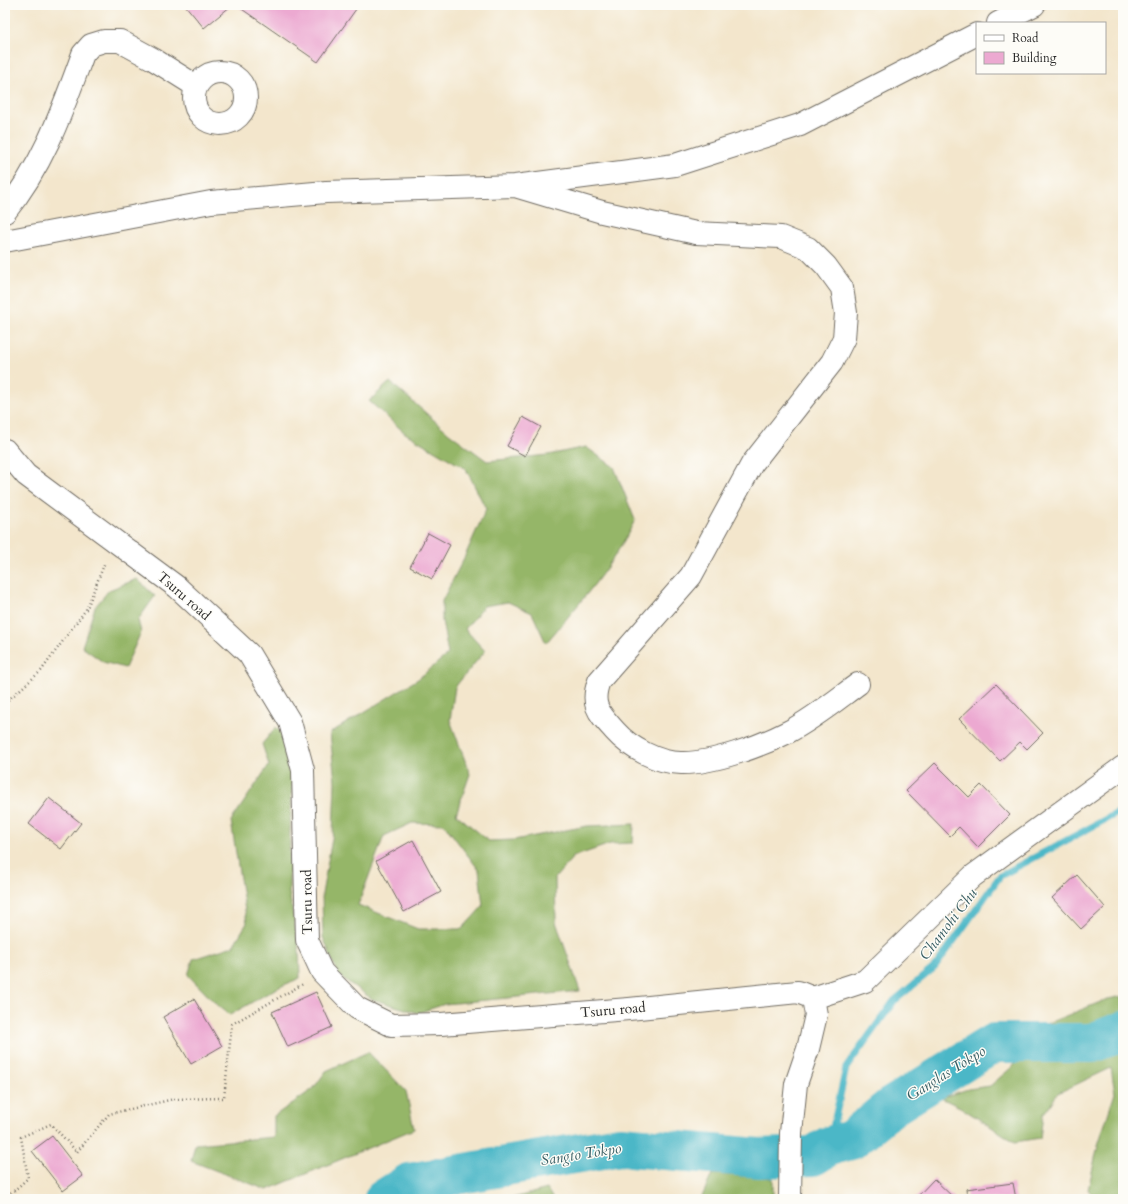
<svg xmlns="http://www.w3.org/2000/svg" width="1128" height="1204" viewBox="0 0 1128 1204" font-family="Cardo,serif">
<style>
.forest{fill:#95b668;stroke:#60704a;fill-rule:evenodd}
.lines{fill:none;stroke-linecap:round;stroke-linejoin:round}
.stream{stroke:#4bb7c7;stroke-width:7}
.river{stroke:#4bb7c7;stroke-width:40}
.building{fill:#eca9d1}
.minor-casing{stroke:#716c63;stroke-width:24}
.major-casing{stroke:#716c63;stroke-width:24}
.path{stroke:#716c63;stroke-width:2.5;stroke-dasharray:1 3;stroke-linecap:butt}
.minor{stroke:#fff;stroke-width:22}
.major{stroke:#fff;stroke-width:22}
.labels{text-anchor:middle;dominant-baseline:central;stroke-width:3;stroke-linejoin:round;paint-order:stroke}
.street-label{font-size:14px;fill:#2b2b2b;stroke:#fdfcf7}
.water-label{font-size:15px;font-style:italic;fill:#365c62;stroke:#fdfcf7}
</style>
<rect width="100%" height="100%" fill="#fdfcf7"/>
<filter id="ink" filterUnits="userSpaceOnUse"><feTurbulence type="fractalNoise" baseFrequency=".025" numOctaves="2"/><feDisplacementMap in="SourceGraphic" scale="8" xChannelSelector="R" yChannelSelector="G"/><feConvolveMatrix kernelMatrix="1 2 1 2 8 2 1 2 1" color-interpolation-filters="sRGB"/></filter>
<filter id="wash" filterUnits="userSpaceOnUse"><feTurbulence type="fractalNoise" baseFrequency=".012" numOctaves="4" result="noise"/><feDisplacementMap in="SourceGraphic" scale="16" xChannelSelector="R" yChannelSelector="G"/><feGaussianBlur stdDeviation="0.9" result="paint"/><feColorMatrix in="noise" values="0 0 0 0 0 0 0 0 0 0 0 0 0 0 0 0 0 1.4 0 .05"/><feComposite in="paint" operator="in"/></filter>
<g filter="url(#wash)">
<rect width="100%" height="100%" fill="#f3e6cc"/>
<path class="forest" d="M390,382L449,433L487,461L548,455L586,447L614,467L635,520C613,566 579,604 546,643L532,613L508,602L484,606L465,629L485,651L455,687L450,720L470,774L456,814L489,841L514,840L587,826L634,824L633,843L610,844L573,857L555,878L556,922L580,991L445,1004L418,1013L372,999L338,975L323,937L322,894L333,833L335,782L330,733L418,679L448,654L442,620V601L465,556L486,509L466,469L405,433L369,401ZM412,823L444,824L479,870L483,906L462,929H418L358,905L384,836Z
M137,579L155,596L138,620L141,632L125,668L103,662L82,647L95,607L109,590Z
M276,727L286,737L293,766L290,832L289,892L299,948L300,978L275,989L230,1015L215,1003L188,975L193,959L233,946L247,923L231,821L269,765L262,744Z
M1123,996V1199H1097L1088,1190L1098,1145L1115,1093L1111,1068L1058,1093L1043,1115L1040,1138L1015,1142L960,1107L941,1098L968,1089L990,1086L1012,1067L1043,1025L1108,999Z
M368,1052L406,1091L414,1129L267,1190L191,1161L195,1144L274,1137V1116L313,1089L326,1071Z
M712,1174L773,1178V1199H701Z
M547,1189L553,1199H509Z"/>
<g class="lines">
<path class="stream" d="M829,1146L846,1068L894,1001L935,967L1000,876L1123,810"/>
<path class="river" d="M384,1199L409,1183L620,1146L759,1158L813,1156L829,1146L851,1140L891,1107L994,1043H1092L1123,1031"/>
</g>
<g id="blocks">
<path class="building" d="M185,5H230L231,6L204,28Z
M236,5H359L318,62Z
M523,417L541,427L525,456L507,446Z
M428,533L450,545L432,579L410,567Z
M996,684L1043,733L1027,749L1020,742L1000,761L959,719Z
M935,763L969,797L981,785L1010,815L978,847L959,827L950,836L906,791Z
M49,798L81,823L61,849L29,824Z
M413,840L441,892L404,912L376,861Z
M1077,875L1105,907L1081,929L1052,898Z
M316,992L332,1027L288,1047L272,1012Z
M194,999L222,1046L191,1064L163,1017Z
M52,1136L83,1176L63,1191L32,1151Z
M934,1179L955,1199H915Z
M1013,1183L1016,1199H967L966,1189Z"/>
</g>
</g>
<g filter="url(#ink)">
<use href="#blocks" fill-opacity="0" stroke="#716c63" stroke-width="1"/>
<g class="lines">
<g class="minor-casing">
<path id="minor" d="M998,23L1034,5
M194 98a26 26 0 1 1 52 0a26 26 0 1 1-52 0Z
M515,186L602,212L696,233L781,237L808,248L826,266L842,288L846,313L844,338L832,362L752,464L691,576L599,681C590,705 599,713 615,731C630,748 658,763 681,763C711,764 761,746 788,732C813,719 835,701 858,684
M5,212C44,164 62,111 83,54L91,45L104,41H120L153,59L196,86
M5,241L211,202L326,192L515,186L675,165L800,125L977,34
M813,998L865,981L973,876L1123,767"/>
</g>
<g class="major-casing">
<path id="major" d="M5,450L26,475L177,587L249,654L290,722L303,770L307,940L322,972L357,1008L391,1025L441,1024L629,1009L798,992L813,998L816,1015L808,1049L796,1084L791,1133L790,1199"/>
</g>
<path class="path" d="M5,703L41,671L87,608L105,562
M5,1199L28,1178L21,1137L51,1124L77,1152L109,1114L174,1099L224,1098L232,1024L303,984"/>
<use href="#minor" class="minor"/>
<use href="#major" class="major"/>
</g>
</g>
<g class="labels">
<g class="street-label">
<text transform="translate(184 596) rotate(41)">Tsuru road</text>
<text transform="translate(307 902) rotate(-91)">Tsuru road</text>
<text transform="translate(613 1010) rotate(-5)">Tsuru road</text>
</g>
<g class="water-label">
<text transform="translate(948 924) rotate(-53)">Chamohi Chu</text>
<text transform="translate(946 1073) rotate(-32)">Ganglas Tokpo</text>
<text transform="translate(581 1154) rotate(-9)">Sangto Tokpo</text>
</g>
</g>
<rect width="1128" height="1204" fill="none" stroke="#fdfcf7" stroke-width="20"/>
<rect x="976" y="22" width="130" height="52" fill="#fdfcf7" stroke="#a9a8a5"/>
<rect x="984" y="35" width="20" height="6" fill="#ffffff" stroke="#a9a8a5"/>
<text x="1012" y="42" font-size="12" fill="#2b2b2b">Road</text>
<rect x="984" y="52" width="20" height="12" fill="#eca9d1" stroke="#a9a8a5"/>
<text x="1012" y="62" font-size="12" fill="#2b2b2b">Building</text>
</svg>
